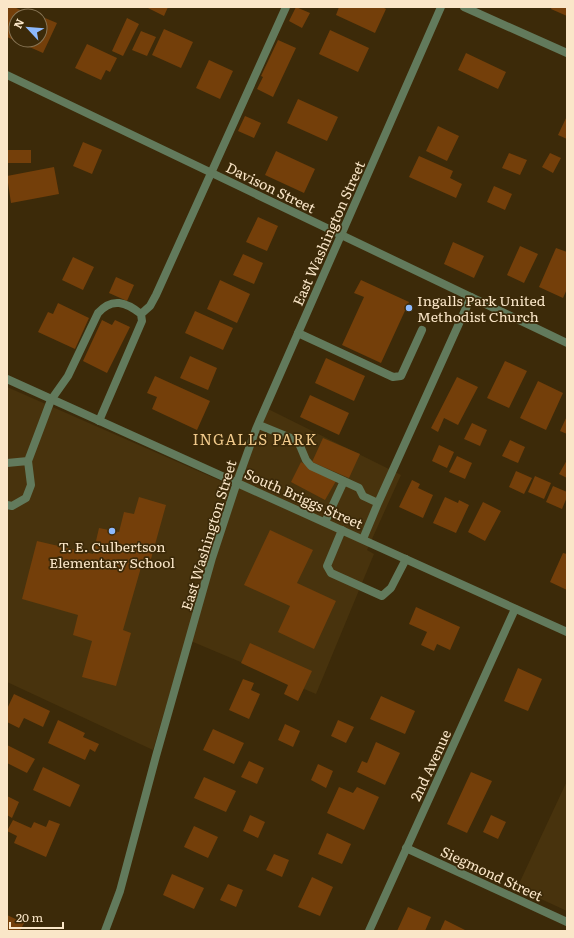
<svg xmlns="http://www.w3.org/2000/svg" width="574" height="938" viewBox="0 0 574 938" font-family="Literata,serif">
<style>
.built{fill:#48330d}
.building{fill:#743f0a}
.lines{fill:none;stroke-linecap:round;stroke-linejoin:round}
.service{stroke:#627a5c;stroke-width:8}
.minor{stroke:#627a5c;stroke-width:8}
.tertiary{stroke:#627a5c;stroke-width:8}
.poi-dot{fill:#8db9fc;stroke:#3c2a09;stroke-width:1.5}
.labels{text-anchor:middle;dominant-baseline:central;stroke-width:3.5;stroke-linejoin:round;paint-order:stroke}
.street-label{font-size:14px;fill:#fae6c8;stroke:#3c2a09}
.poi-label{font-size:14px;fill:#fae6c8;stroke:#3c2a09;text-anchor:start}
.neighbourhood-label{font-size:15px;letter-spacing:1px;fill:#f0c98b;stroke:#3c2a09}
</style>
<rect width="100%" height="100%" fill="#3c2a09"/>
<path class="built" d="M7,387L230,485L262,406L401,475L367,550L374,554L316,694L186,639L153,750L7,682Z
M567,781V911L517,888Z"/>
<path class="building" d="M9,7H14L33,16H16V40H40V25H41L45,18L57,23L43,53L7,37V11Z
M148,7H168L164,16L148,8Z
M296,7L310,13L302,28L289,21Z
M339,7H382L386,9L375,33L336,15Z
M552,7H567V16L551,9Z
M127,18L139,24L123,56L112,51Z
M164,29L193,42L181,68L152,55Z
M330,30L369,48L358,72L319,54Z
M141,31L156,37L147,56L132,50Z
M278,40L296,48L273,97L257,89L263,77L261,76Z
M87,44L117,58L110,72L106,70L101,80L75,68Z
M466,53L506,72L498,89L458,70Z
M209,60L233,71L220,99L196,88Z
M298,99L338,117L327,141L287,123Z
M245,116L261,123L254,138L238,131Z
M567,116V139L558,135Z
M438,126L459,136L447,161L426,151Z
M83,142L102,150L92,174L73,166Z
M8,150H31V163H8Z
M276,151L315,169L304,193L265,175Z
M509,153L527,160L520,175L502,168Z
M550,153L561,158L553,173L542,167Z
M419,156L453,171L450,178L462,184L456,198L409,177Z
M54,167L59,194L11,203L7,176Z
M494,186L512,194L505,210L487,202Z
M258,217L278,226L267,251L246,242Z
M453,242L484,256L474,278L444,264Z
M520,246L538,254L524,283L507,275Z
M556,248L567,252V289L563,298L539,287Z
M243,254L263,263L254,284L233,275Z
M73,257L94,267L83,290L62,280Z
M116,277L134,285L127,301L109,293Z
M220,280L250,294L237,323L207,309Z
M361,280L409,302L381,363L342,345L364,297L354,293Z
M58,303L89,318L75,349L38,332L48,312L53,314Z
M195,311L233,328L223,350L185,333Z
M102,320L112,325L115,320L130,327L107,373L83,361Z
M190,356L217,368L208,390L180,378Z
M326,358L365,376L354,401L315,383Z
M505,361L527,371L509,408L487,398Z
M155,376L210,401L197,430L152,409L157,397L147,393Z
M457,377L478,387L458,425L444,418L438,432L431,428Z
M538,381L563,393L546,430L520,418Z
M310,395L349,413L339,435L300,417Z
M567,416V434L560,431Z
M472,423L487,430L480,446L464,439Z
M323,438L360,454L349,478L312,462Z
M510,440L525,447L518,463L502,456Z
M439,445L454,452L447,468L432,461Z
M457,456L472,463L465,479L449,472Z
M567,460V478L559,474Z
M301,462L336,481L325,500L291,482Z
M516,471L532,478L524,494L509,487Z
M535,476L551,483L544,499L528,492Z
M412,480L420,484L418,488L433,495L423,518L399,507Z
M553,486L567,492V497L562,509L546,502Z
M139,497L166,505L151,559L144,557L123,630L131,633L116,686L82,677L92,641L73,635L78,615L22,599L37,541L93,554L99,528L119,532L124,512L134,514Z
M445,497L458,503L459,500L469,505L456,533L433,523Z
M483,502L501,511L485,541L468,532Z
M270,530L313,550L297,583L336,601L314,649L278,632L290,606L244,585Z
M563,553L567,554V590L550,582Z
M416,607L460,627L450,650L437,644L434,651L421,645L427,632L409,624Z
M250,643L312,671L298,701L284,694L288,685L241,663Z
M518,668L542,679L528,711L504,701Z
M243,679L254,683L251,690L260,694L249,719L229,710Z
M14,694L50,711L43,727L24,718L19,728L7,722V709Z
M381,696L415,711L405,734L370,719Z
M58,720L85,733L83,737L99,744L95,752L90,749L85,760L48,743Z
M338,720L354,727L346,743L331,736Z
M285,724L300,731L293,747L278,740Z
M213,729L244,743L234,764L203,750Z
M376,742L400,753L385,785L357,772L362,761L367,763Z
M7,745L35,759L27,773L7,763Z
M249,761L264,768L257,784L241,777Z
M318,764L333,771L326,788L311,780Z
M43,767L80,785L70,807L33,790Z
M471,772L492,781L467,833L447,824Z
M204,777L236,791L226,812L194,798Z
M339,787L353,793L357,787L379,797L364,830L327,813Z
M7,796L19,802L12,818L7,815Z
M250,815L265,822L258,838L243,831Z
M491,815L506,822L498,839L483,832Z
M13,820L31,828L34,822L46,827L49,820L60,824L46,857L14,843L17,836L7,831Z
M194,826L218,837L208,858L184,847Z
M327,833L351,844L342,864L318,854Z
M274,854L289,860L282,877L266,870Z
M172,874L204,888L194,909L163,895Z
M312,877L333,887L320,916L298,907Z
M228,884L243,890L236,907L220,900Z
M408,907L431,917L425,931H397Z
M7,915L24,923L20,931H7Z
M445,920L467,931H440Z"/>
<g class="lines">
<path class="service" d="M141,314L150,306L156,295L286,7
M298,333L393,377L401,376L422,330
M259,425L298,441L306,460L311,466L359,488L363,496L378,503
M7,463L28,461
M7,505L12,506L26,498L31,485L28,461L51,400L68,376L98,313C112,297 126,302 141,314L142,321L99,421
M325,522L344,481
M342,530L327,566L331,573L382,596L391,588L406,559
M363,539L378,503L471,297"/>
<path class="minor" d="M464,7L567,53
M7,75L567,343
M406,848L567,922
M369,931L515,609"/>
<path class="tertiary" d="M7,379L567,632
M105,931L120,891L156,756L212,558L237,482L256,429L441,7"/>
</g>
<g class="poi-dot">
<circle cx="409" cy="308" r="4"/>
<circle cx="112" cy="531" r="4"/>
</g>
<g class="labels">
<g class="street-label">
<text transform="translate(271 187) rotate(26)">Davison Street</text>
<text transform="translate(328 233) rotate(-66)">East Washington Street</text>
<text transform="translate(304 498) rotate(24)">South Briggs Street</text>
<text transform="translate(208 535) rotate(-73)">East Washington Street</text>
<text transform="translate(430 765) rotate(-65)">2nd Avenue</text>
<text transform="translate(492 873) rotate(25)">Siegmond Street</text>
</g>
<g class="poi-label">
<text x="417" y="300">Ingalls Park United<tspan x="417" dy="16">Methodist Church</tspan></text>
<text x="112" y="546" text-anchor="middle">T. E. Culbertson<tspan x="112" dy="16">Elementary School</tspan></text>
</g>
<g class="neighbourhood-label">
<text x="255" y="438">INGALLS PARK</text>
</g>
</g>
<rect width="574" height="938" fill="none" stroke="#fae6c8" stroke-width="16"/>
<g transform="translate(28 28) rotate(296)"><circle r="19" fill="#3c2a09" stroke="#887555"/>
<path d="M0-3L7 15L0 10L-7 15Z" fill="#8db9fc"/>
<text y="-6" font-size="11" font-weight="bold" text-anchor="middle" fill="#fae6c8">N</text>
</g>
<path d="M10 922v6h53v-6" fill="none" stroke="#fae6c8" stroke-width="2"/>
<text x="16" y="922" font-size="12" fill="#fae6c8" stroke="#3c2a09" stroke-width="3" paint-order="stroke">20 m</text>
</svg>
